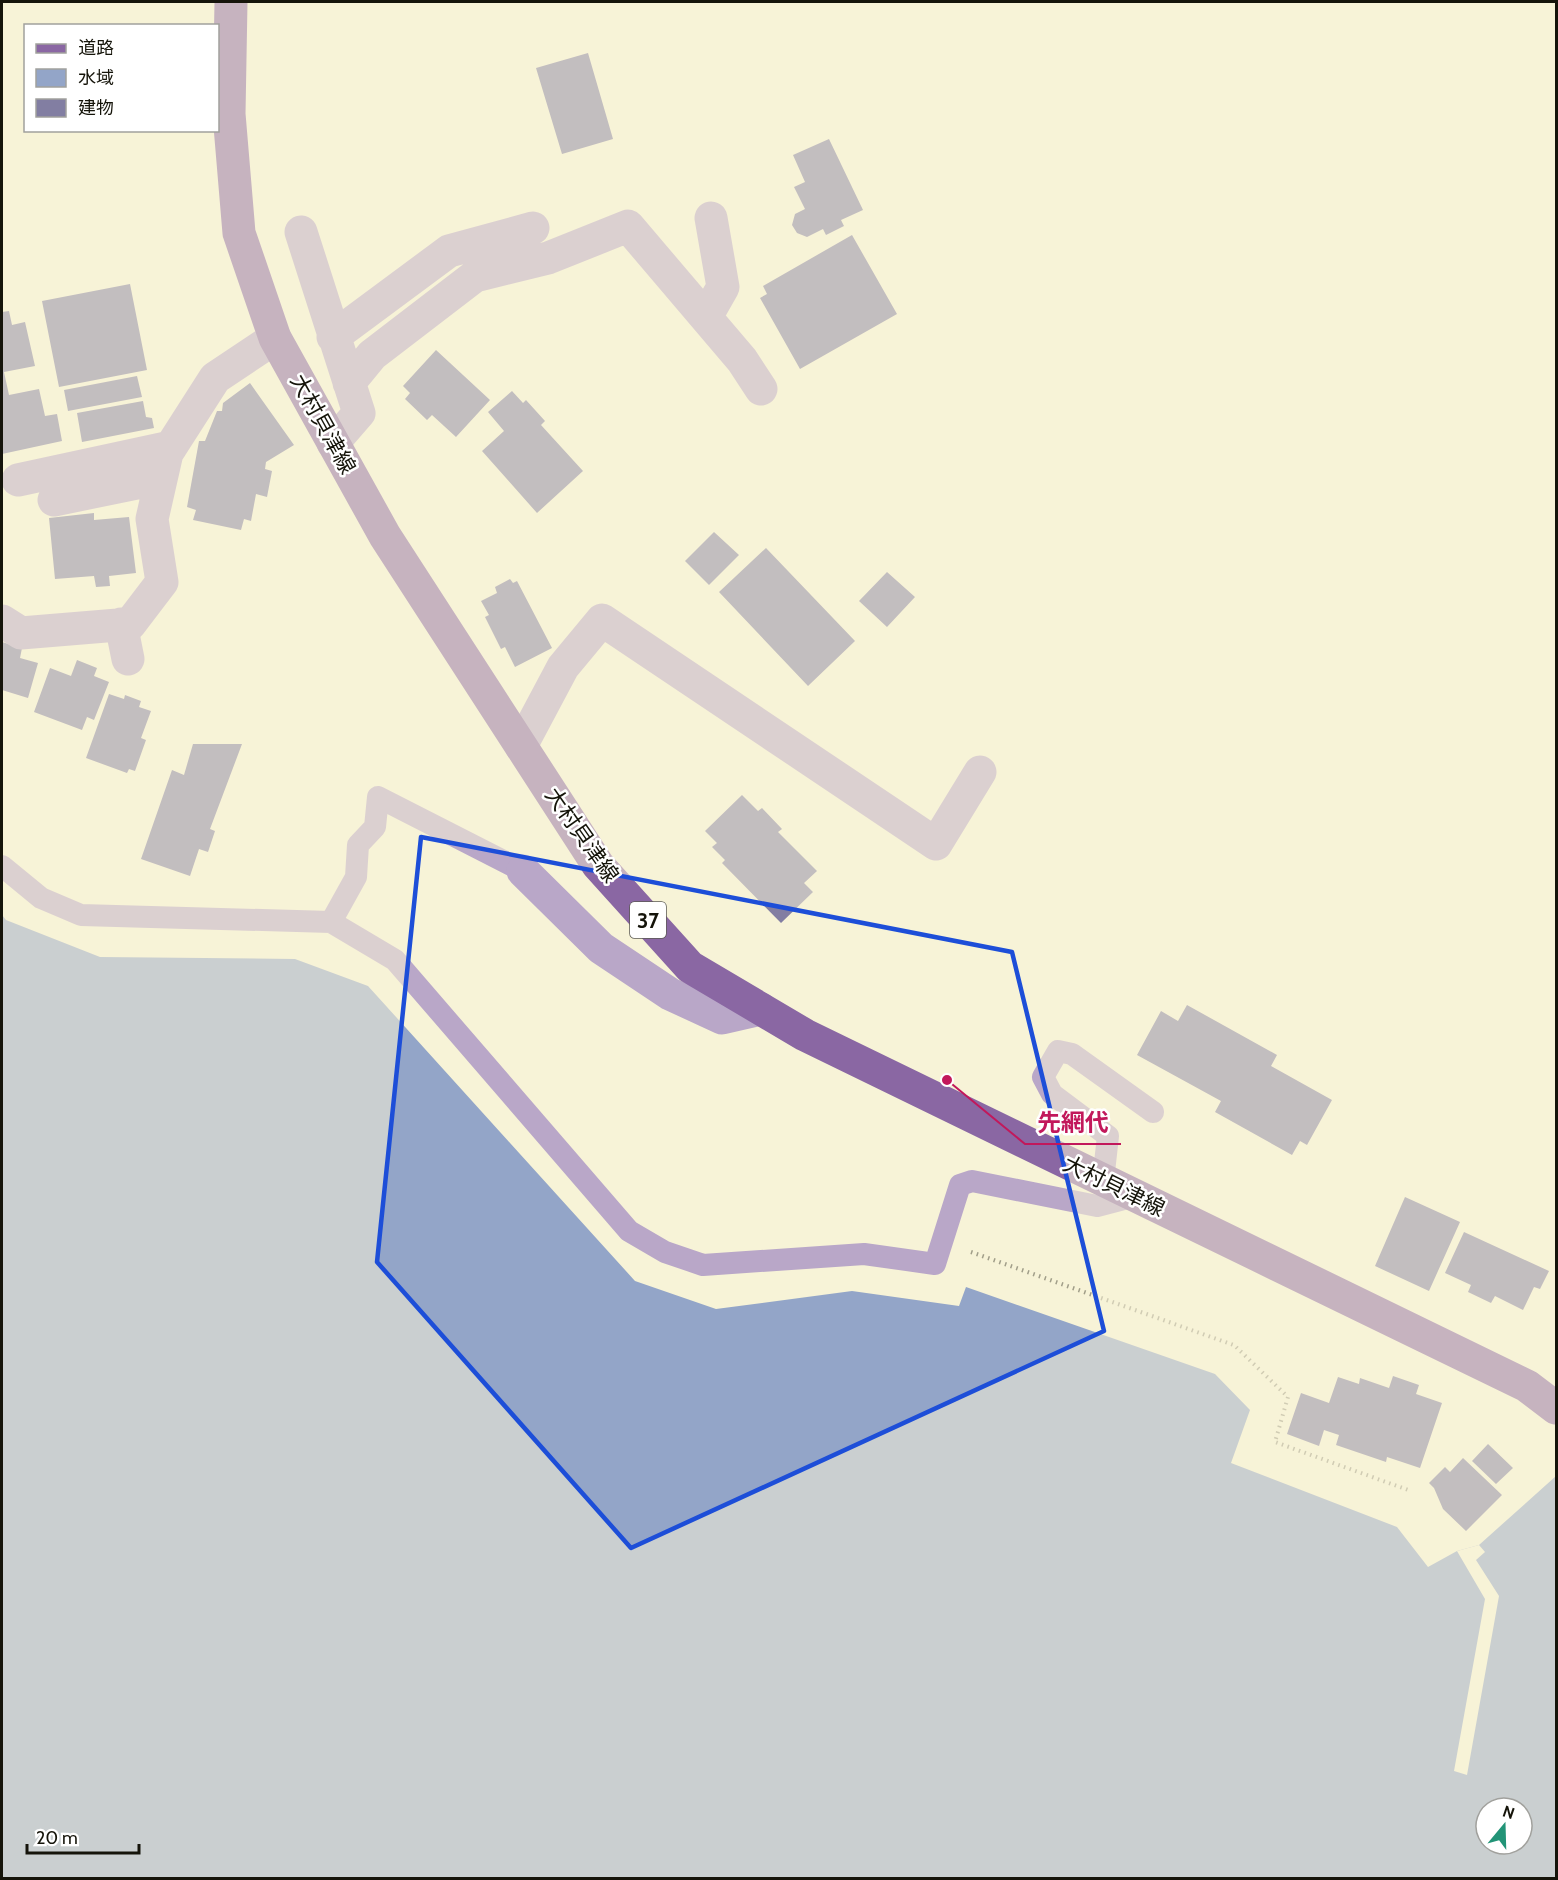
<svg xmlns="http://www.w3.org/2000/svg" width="1558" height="1880" viewBox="0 0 1558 1880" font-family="Cabin,'Noto Sans JP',sans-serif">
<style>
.water{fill:#93a5c8;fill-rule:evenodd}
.pier{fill:#f7f3d7}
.building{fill:#827ea2}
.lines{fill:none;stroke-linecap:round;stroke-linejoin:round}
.path{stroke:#a19e89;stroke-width:4;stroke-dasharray:1.5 4.5;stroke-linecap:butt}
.service{stroke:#b9a7c8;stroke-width:22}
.minor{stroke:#b9a7c8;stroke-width:33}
.primary{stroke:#8a67a3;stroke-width:33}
.marked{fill:none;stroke:#1d4ed8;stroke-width:4.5;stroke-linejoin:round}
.labels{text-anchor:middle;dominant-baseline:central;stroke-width:5;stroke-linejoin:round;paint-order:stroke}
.shield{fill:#fff;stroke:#5b5a54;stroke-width:1.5}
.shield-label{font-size:21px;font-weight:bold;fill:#15140a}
.street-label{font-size:22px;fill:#15140a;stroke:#fff}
.leader{fill:none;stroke:#c2185b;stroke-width:2}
.callout-dot{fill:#c2185b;stroke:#fff;stroke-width:2}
.callout-label{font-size:24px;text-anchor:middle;font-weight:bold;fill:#c2185b;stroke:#fff;stroke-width:5;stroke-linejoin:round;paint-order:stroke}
</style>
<rect width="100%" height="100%" fill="#f7f3d7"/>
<path class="water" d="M2,915L6,920L100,957L295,959L368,986L635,1281L716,1309L852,1291L959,1306L966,1287L1215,1374L1250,1410L1231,1463L1397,1527L1428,1567L1457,1551L1479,1545L1556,1476V1878H2ZM1486,1808H1522V1844H1486Z"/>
<path class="pier" d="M1479,1545L1485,1552L1476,1560L1499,1596L1467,1775L1454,1771L1485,1599L1457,1551Z"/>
<path class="building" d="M588,53L613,139L562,154L536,68Z
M829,139L863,210L841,220L844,226L826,235L823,229L807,237L797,233L792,225L795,214L805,209L794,187L805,182L793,155Z
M852,235L897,314L800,369L760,298L767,294L763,286Z
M130,284L147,370L59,387L42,301Z
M9,311L12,325L25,322L35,366L4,372L9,395L39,389L45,416L57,414L62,441L2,454V312Z
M436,350L490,400L456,437L432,415L427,420L405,399L410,393L403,386Z
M137,376L142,397L68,411L64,390Z
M250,383L294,445L266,462L265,469L272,471L267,497L256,494L251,521L244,519L241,530L193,520L196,510L187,507L199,441H205L217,411H222L223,403Z
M512,391L523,403L526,400L545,421L541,425L583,471L537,513L482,451L504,431L488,412Z
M143,401L146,417L152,418L154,428L82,442L77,413Z
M94,513V520L129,517L136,573L109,576L110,586L96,587L94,576L55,579L49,518Z
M714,532L739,555L709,585L685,561Z
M766,548L855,641L808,686L719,592Z
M887,572L915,597L887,627L859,601Z
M510,579L513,583L517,581L552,648L515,667L505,647L501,649L485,617L489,615L481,601L497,593L495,587Z
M2,642L22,648L20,658L38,663L28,698L2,690Z
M77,660L97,668L94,676L109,682L94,720L87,717L82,730L34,712L50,668L71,676Z
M109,694L124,699L125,695L141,701L139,707L151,711L141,738L146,740L135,771L129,769L127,773L86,758Z
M193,744H242L210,829L215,831L208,852L199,849L190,876L141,859L172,770L184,775Z
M742,795L758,811L762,808L782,829L778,832L817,871L804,883L813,892L781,923L722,863L725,860L712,847L717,843L705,831Z
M1187,1005L1277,1055L1271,1066L1332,1100L1307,1145L1300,1141L1292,1155L1215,1112L1221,1101L1137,1055L1161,1011L1178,1021Z
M1405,1197L1460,1222L1429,1291L1375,1266Z
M1464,1232L1549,1271L1540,1289L1534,1287L1523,1310L1495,1296L1491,1303L1468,1292L1471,1285L1445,1273Z
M1393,1376L1419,1385L1416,1394L1442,1403L1420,1468L1387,1457L1386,1462L1336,1445L1339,1435L1324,1430L1319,1446L1287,1434L1301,1393L1329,1403L1338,1377L1359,1384L1360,1378L1389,1388Z
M1488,1444L1513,1468L1496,1484L1472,1461Z
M1463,1458L1502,1495L1466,1531L1443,1509L1434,1488L1429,1483L1445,1467L1450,1472Z"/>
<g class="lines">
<path class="path" d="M971,1252L1234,1345L1288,1397L1275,1442L1411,1491"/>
<path class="service" d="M2,866L41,898L81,915L331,922L356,877L358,845L375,827L378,797L523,871
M331,922L395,960L629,1231L665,1252L703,1265L864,1254L935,1264L960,1185L972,1181L1097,1206L1135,1196
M1103,1181L1108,1136L1052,1094L1043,1077L1058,1051L1072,1054L1153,1112"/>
<path class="minor" d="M301,232L359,413L333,443
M706,317L723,287L711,218
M333,337L449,251L533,228
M349,383L372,355L475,276L548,258L628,226L742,360L761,389
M18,480L171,447
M54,500L161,478
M2,621L21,633L130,624L162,582L152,519L167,453L215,378L275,338
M121,624L128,659
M521,746L563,667L602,620L936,844L980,772
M523,871L601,948L670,994L722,1018L761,1009"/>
<path class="primary" d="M231,2L229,114L239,233L275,338L385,536L598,865L690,967L805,1035L1527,1386L1556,1408"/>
</g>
<path d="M0 0H1558V1880H0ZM421,837L1012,952L1104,1331L631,1548L377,1262Z" fill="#f7f3d7" fill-opacity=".55" fill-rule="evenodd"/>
<path class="marked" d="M421,837L1012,952L1104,1331L631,1548L377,1262Z"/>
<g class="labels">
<rect class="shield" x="630" y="902" width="36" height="36" rx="4.5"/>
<g class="shield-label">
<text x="648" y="920">37</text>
</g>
<g class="street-label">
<text transform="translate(323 424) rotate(61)">大村貝津線</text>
<text transform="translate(582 835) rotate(55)">大村貝津線</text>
<text transform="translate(1114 1186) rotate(26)">大村貝津線</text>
</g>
</g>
<path class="leader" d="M947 1080L1025 1144H1121"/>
<circle class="callout-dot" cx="947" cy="1080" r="6"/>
<g class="callout-label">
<text x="1073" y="1131">先網代</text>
</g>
<rect width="1558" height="1880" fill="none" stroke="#15140a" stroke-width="6"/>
<rect x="24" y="24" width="195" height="108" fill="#ffffff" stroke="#a1a19d" stroke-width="1.5"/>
<rect x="36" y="44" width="30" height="9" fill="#8a67a3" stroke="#a1a19d" stroke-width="1.5"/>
<text x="78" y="54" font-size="18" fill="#15140a">道路</text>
<rect x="36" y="69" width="30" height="18" fill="#93a5c8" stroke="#a1a19d" stroke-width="1.5"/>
<text x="78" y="84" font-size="18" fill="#15140a">水域</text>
<rect x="36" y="99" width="30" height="18" fill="#827ea2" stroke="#a1a19d" stroke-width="1.5"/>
<text x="78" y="114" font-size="18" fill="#15140a">建物</text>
<g transform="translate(1504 1826) rotate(19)"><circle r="28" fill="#ffffff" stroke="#a1a19d" stroke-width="1.5"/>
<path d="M0-4.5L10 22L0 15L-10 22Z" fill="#229477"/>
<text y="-9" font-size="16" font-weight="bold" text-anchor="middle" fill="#15140a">N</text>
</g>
<path d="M27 1844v9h112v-9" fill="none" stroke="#15140a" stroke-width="3"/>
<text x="36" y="1844" font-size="18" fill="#15140a" stroke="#ffffff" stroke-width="4.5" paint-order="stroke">20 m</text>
</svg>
